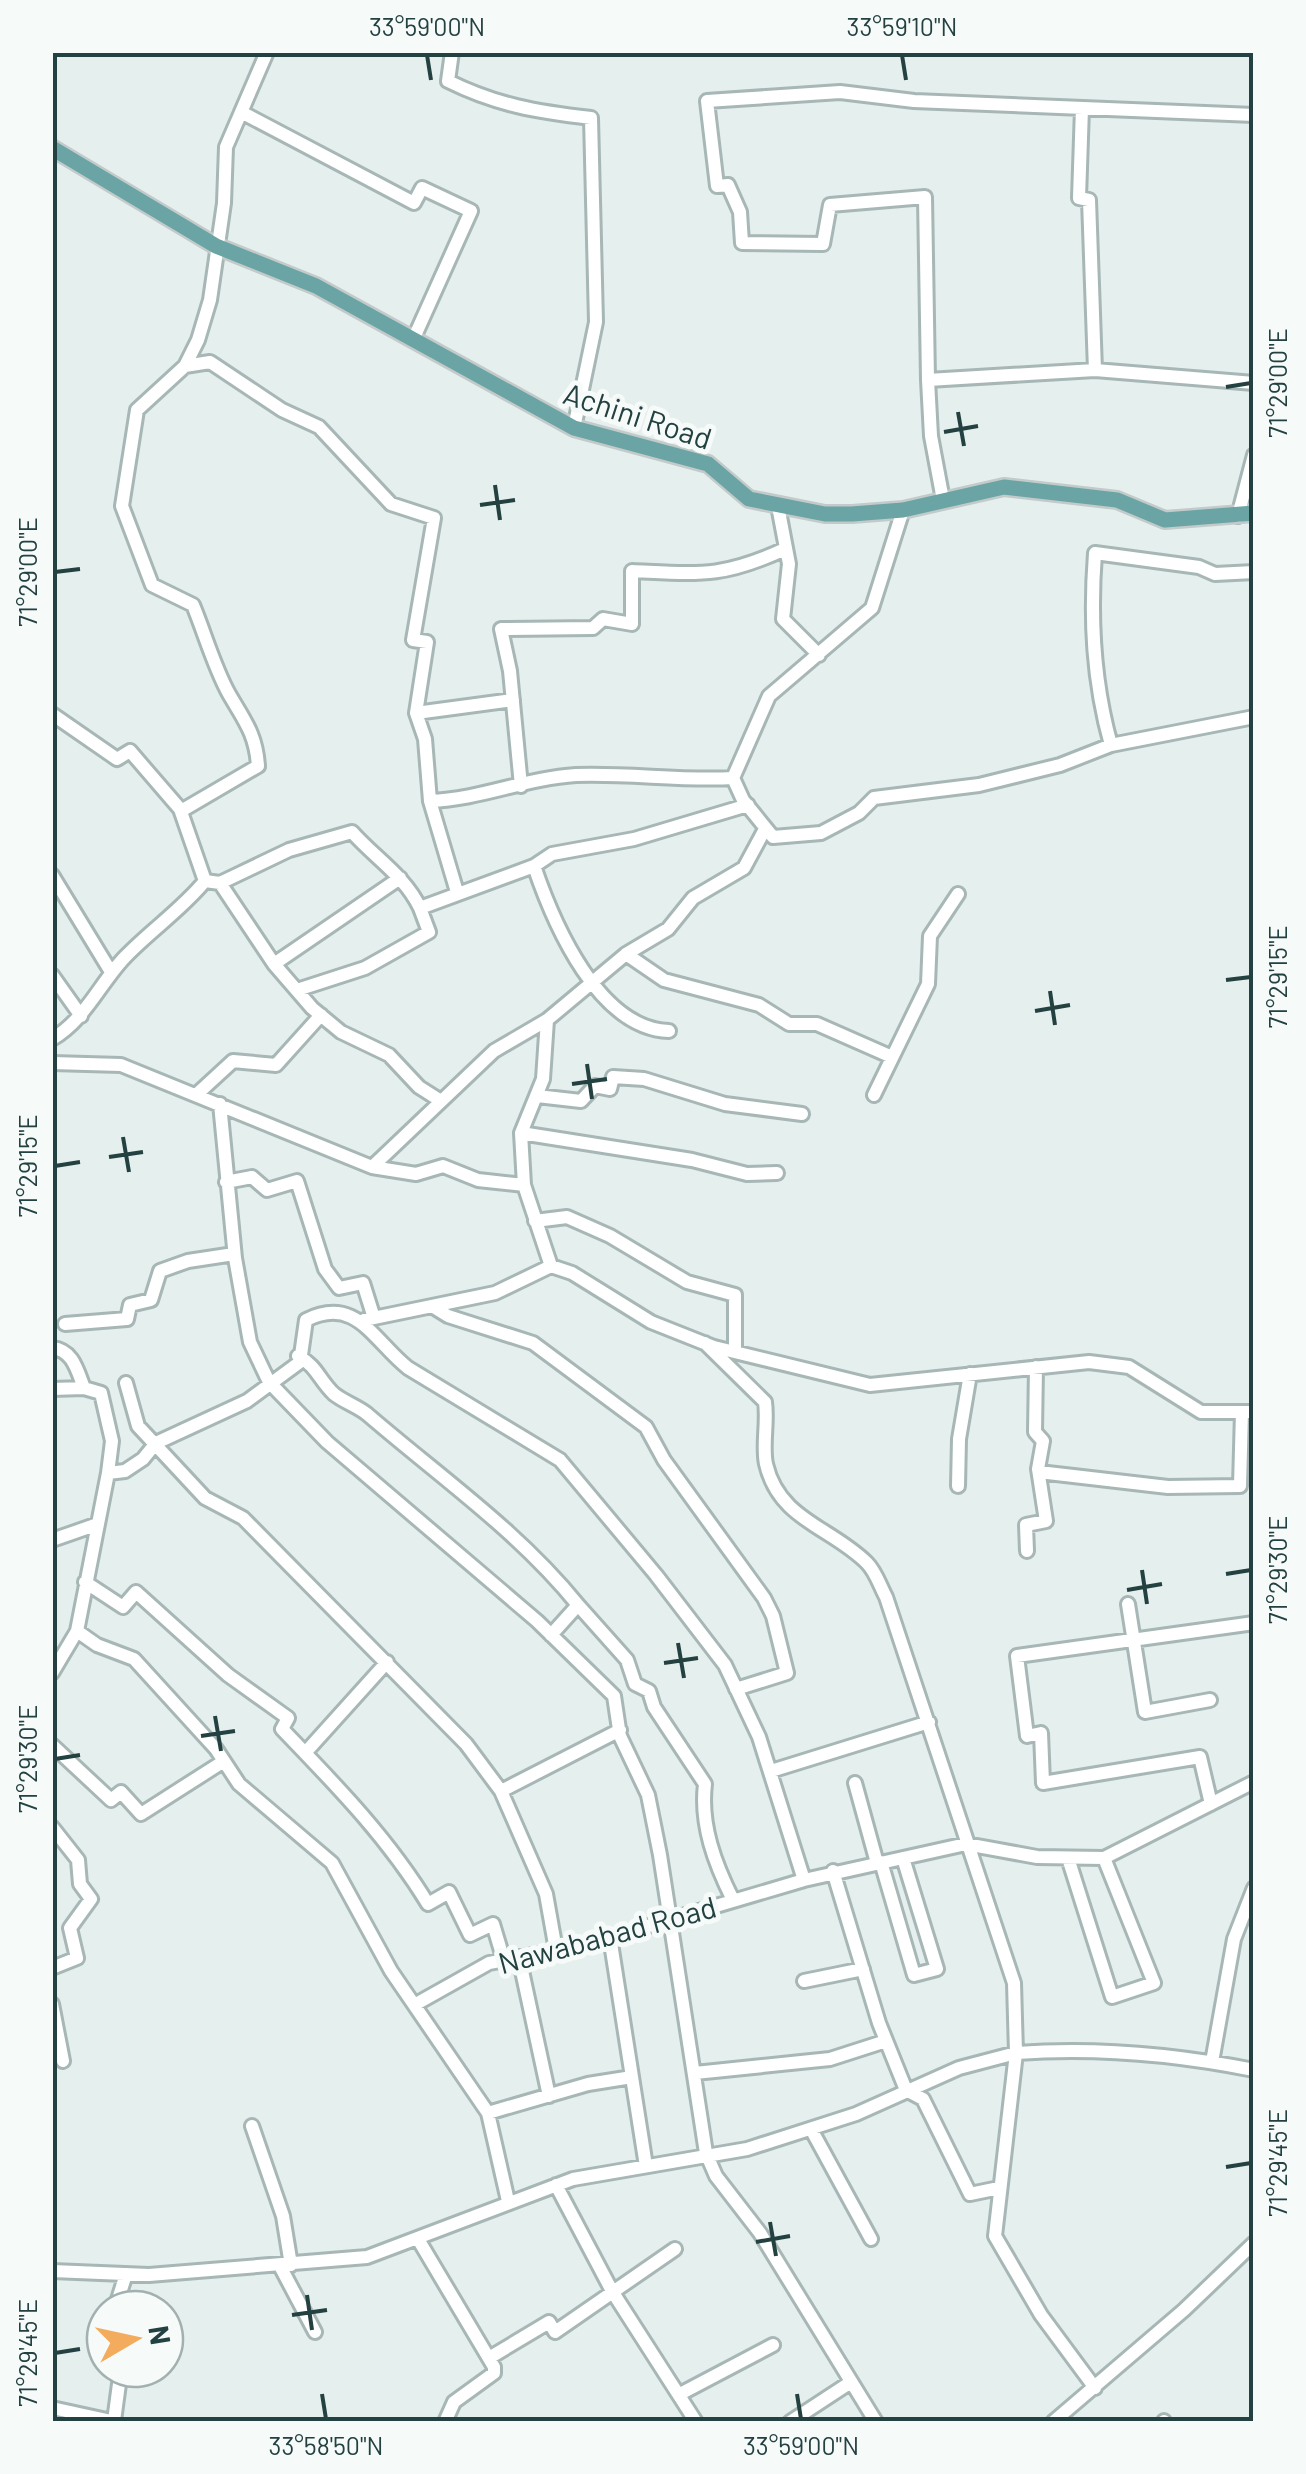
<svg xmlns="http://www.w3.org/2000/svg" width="1306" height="2474" viewBox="0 0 1306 2474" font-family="Barlow,sans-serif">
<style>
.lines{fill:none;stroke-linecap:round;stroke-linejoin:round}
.minor-casing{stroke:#a7b7b6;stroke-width:18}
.major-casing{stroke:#c2caca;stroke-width:20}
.minor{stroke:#fff;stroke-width:12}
.major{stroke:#6aa4a4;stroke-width:15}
.ticks{fill:none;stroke:#244141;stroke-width:4}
.labels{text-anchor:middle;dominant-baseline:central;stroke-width:10;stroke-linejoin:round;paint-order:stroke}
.street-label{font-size:30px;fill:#244141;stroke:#f6fbfa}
.neatline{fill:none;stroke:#244141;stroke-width:4}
.ticks-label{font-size:25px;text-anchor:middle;fill:#244141}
</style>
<rect width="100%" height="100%" fill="#e5efed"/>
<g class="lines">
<g class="minor-casing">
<path id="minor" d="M452,52L448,81C496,105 538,112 591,118L596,322L574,428
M1082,108L1079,198L1089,200L1095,370L928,380L925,197L830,205L823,244L742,243L740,212L728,185L717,186L707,101L840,92L914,101L1254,115
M241,112L414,203L422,188L471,211L413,340
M185,366L210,362L282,410L319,427L391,504L434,518L413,640L427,642L416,713L425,739L430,801L457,892
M1095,370L1254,383
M928,380L931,436L943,500
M778,506L789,564L783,619L819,655
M903,510L872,608L769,696L733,778L743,800L773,837L821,833L859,813L874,798L979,785L1060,765L1111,745L1254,717
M1238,516L1254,455
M416,713L513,700
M52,714L117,759L130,751L180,809L205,881
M1111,745C1093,681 1090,619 1095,553L1199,567L1215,574L1254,572
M521,786L510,671L501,629L593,628L603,619L632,624V571C700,574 722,578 785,549
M430,801C481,799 526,778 576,775C629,773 681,781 733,778
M181,811L258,766C256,734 244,720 229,694C214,667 205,634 193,605L152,585L122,506L137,410L185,366L198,340L210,300L224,203L226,147L267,52
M534,866C554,925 599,1029 669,1031
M52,875L111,972
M220,883L274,964L312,1008L341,1032L389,1055L419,1087L441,1101
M626,954L664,980L759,1005L789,1024H817L892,1057
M274,964L400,878
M52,975L81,1016
M297,990L365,968L429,932L420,908
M52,1039C85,1020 100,983 125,957C151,930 181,910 205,881L220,883L289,850L352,832C375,858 405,876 420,908L534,866L552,854L634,839L748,805
M52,1063L121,1065L372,1167L416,1174L443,1166L478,1180L524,1185
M196,1095L233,1061L276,1065L321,1015
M874,1095L928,984L930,936L958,894
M537,1096L581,1101L595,1086L610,1089L613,1077L644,1079L725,1104L802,1114
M220,1104L235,1258L250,1342L269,1382L327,1442L537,1621L614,1696L620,1736L648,1795L660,1855L706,2153L716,2176L760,2233L876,2422
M521,1133L692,1160L747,1174L777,1173
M372,1167L494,1051L547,1020
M226,1182L252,1177L267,1190L297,1181L325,1269L339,1288L363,1283L374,1318
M535,1221L567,1217L610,1236L687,1282L735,1295V1352
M551,1266L524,1185L521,1133L543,1079L547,1020L626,954L668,929L693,898L744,868L765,829
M432,1306L448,1316L533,1343L646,1427L664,1460L764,1598L773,1616L787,1673L736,1689
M364,1320L495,1293L551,1266L572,1273L651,1322L714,1347L870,1385L1089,1362L1129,1367L1201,1412H1254
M65,1324L127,1319L130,1305L151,1300L160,1271L188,1261L234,1254
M705,1343L765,1402C768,1422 762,1445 766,1464C779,1520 831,1527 867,1563C876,1572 880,1586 886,1597L1014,1983L1016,2053C1097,2047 1174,2054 1254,2070
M52,1348C73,1350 77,1370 84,1388L101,1393L112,1441L108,1473L77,1631L52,1673
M298,1356C317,1366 319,1380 334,1394C344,1402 357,1406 367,1414C440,1477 517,1530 578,1605L551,1635
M126,1383L138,1426L205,1498L243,1518L466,1744L501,1791L546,1894L556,1950
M52,1389L84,1388
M1039,1472L1168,1487L1240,1486L1242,1412
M108,1473L125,1471L143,1459L156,1443L247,1401L300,1362L306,1320C356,1295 373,1340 408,1368L560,1460L656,1575L725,1665L759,1737L804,1880L966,1844L1037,1857L1104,1858L1254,1782
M958,1486L959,1439L970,1374
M52,1540L95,1525
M1027,1551L1026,1525L1046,1521L1038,1469L1043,1441L1035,1432L1036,1367
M85,1582L123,1607L136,1592L228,1675L288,1718L282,1729C335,1784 388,1838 428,1904L449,1892L470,1935L493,1924L504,1961
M1128,1604L1145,1712L1210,1700
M578,1605L627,1660L635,1684L649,1691L654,1707L705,1784C700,1825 715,1864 733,1900
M77,1631L97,1645L134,1659L216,1749L239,1784L332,1863L391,1971L488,2113L508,2201
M52,1745L111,1800L121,1792L141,1814L224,1761
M305,1753L387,1662
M771,1771L929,1722
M855,1783L877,1863
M501,1791L620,1730
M1211,1804L1200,1757L1043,1783L1041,1733L1027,1736L1017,1656L1254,1623
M52,1827L78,1860L80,1884L91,1899L70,1928L77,1958L52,1968
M1068,1858L1112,1997L1154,1983L1104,1858
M881,1862L914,1975L937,1969L903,1858
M833,1871L879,2023L906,2090L923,2099L970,2194L999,2188
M610,1937L646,2166
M519,1957L549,2096
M804,1981L863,1969
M52,2004L63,2061
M416,2004L489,1963L577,1947L804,1880
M1212,2062L1234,1939L1254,1888
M695,2073L830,2059L886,2041
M488,2113L588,2084L632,2077
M252,2126L283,2216L291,2265
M811,2129L871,2239
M556,2185L612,2291L696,2422
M418,2239L494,2367V2373L454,2402L445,2422
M280,2266L315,2332
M52,2271L149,2275L367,2257L573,2179L747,2149L856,2114L959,2068L1016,2053L995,2236L1041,2315L1095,2388
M115,2309L126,2274
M489,2358L549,2322L555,2332L675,2249
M680,2394L773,2345
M52,2408L116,2422
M114,2421L121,2369
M790,2422L851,2382
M1053,2422L1184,2310L1254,2243
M1164,2422V2421"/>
</g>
<g class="major-casing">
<path id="major" d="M52,148L216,246L316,286L574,428L708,464L749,499L825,514H852L903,510L1004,487L1117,500L1165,520L1254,513"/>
</g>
<use href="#minor" class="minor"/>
<use href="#major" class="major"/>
</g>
<path class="ticks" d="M427,55L431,80M902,55L906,80M1226,387L1251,383M958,412L964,446M944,432L978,426M495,485L500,520M480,505L515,500M55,572L80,569M1226,980L1251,977M1050,991L1055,1025M1035,1011L1070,1005M587,1064L592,1099M572,1084L607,1079M123,1137L129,1172M109,1157L143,1152M55,1166L80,1162M1142,1570L1147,1604M1226,1574L1251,1570M1127,1590L1162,1584M678,1643L684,1678M664,1663L698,1658M215,1716L221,1751M201,1736L235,1731M55,1759L80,1755M1226,2167L1251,2163M770,2222L776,2256M756,2242L790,2236M307,2295L312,2330M292,2315L327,2310M55,2353L80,2349M322,2394L326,2419M797,2394L801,2419"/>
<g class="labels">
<g class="street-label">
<text transform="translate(638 415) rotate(18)">Achini Road</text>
<text transform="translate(607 1934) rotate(-15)">Nawababad Road</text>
</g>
</g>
<rect width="1306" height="2474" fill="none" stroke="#f6fbfa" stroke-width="110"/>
<g transform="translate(135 2339) rotate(81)"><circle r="48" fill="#f6fbfa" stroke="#a2b1b0" stroke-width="2.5"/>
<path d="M0-8L18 38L0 25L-18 38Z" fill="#f3ab5e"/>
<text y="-15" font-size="28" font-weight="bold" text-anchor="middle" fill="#244141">N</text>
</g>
<rect x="55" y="55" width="1196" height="2364" class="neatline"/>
<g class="ticks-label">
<text x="427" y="36">33°59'00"N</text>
<text x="902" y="36">33°59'10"N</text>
<text transform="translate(1278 383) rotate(-90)" y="9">71°29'00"E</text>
<text transform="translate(28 572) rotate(-90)" y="9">71°29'00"E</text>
<text transform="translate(1278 977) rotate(-90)" y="9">71°29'15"E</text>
<text transform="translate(28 1166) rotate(-90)" y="9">71°29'15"E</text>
<text transform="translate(1278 1570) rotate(-90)" y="9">71°29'30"E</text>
<text transform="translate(28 1759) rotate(-90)" y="9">71°29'30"E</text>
<text transform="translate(1278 2163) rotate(-90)" y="9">71°29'45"E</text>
<text transform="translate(28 2353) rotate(-90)" y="9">71°29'45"E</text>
<text x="326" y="2455">33°58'50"N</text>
<text x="801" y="2455">33°59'00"N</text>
</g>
</svg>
